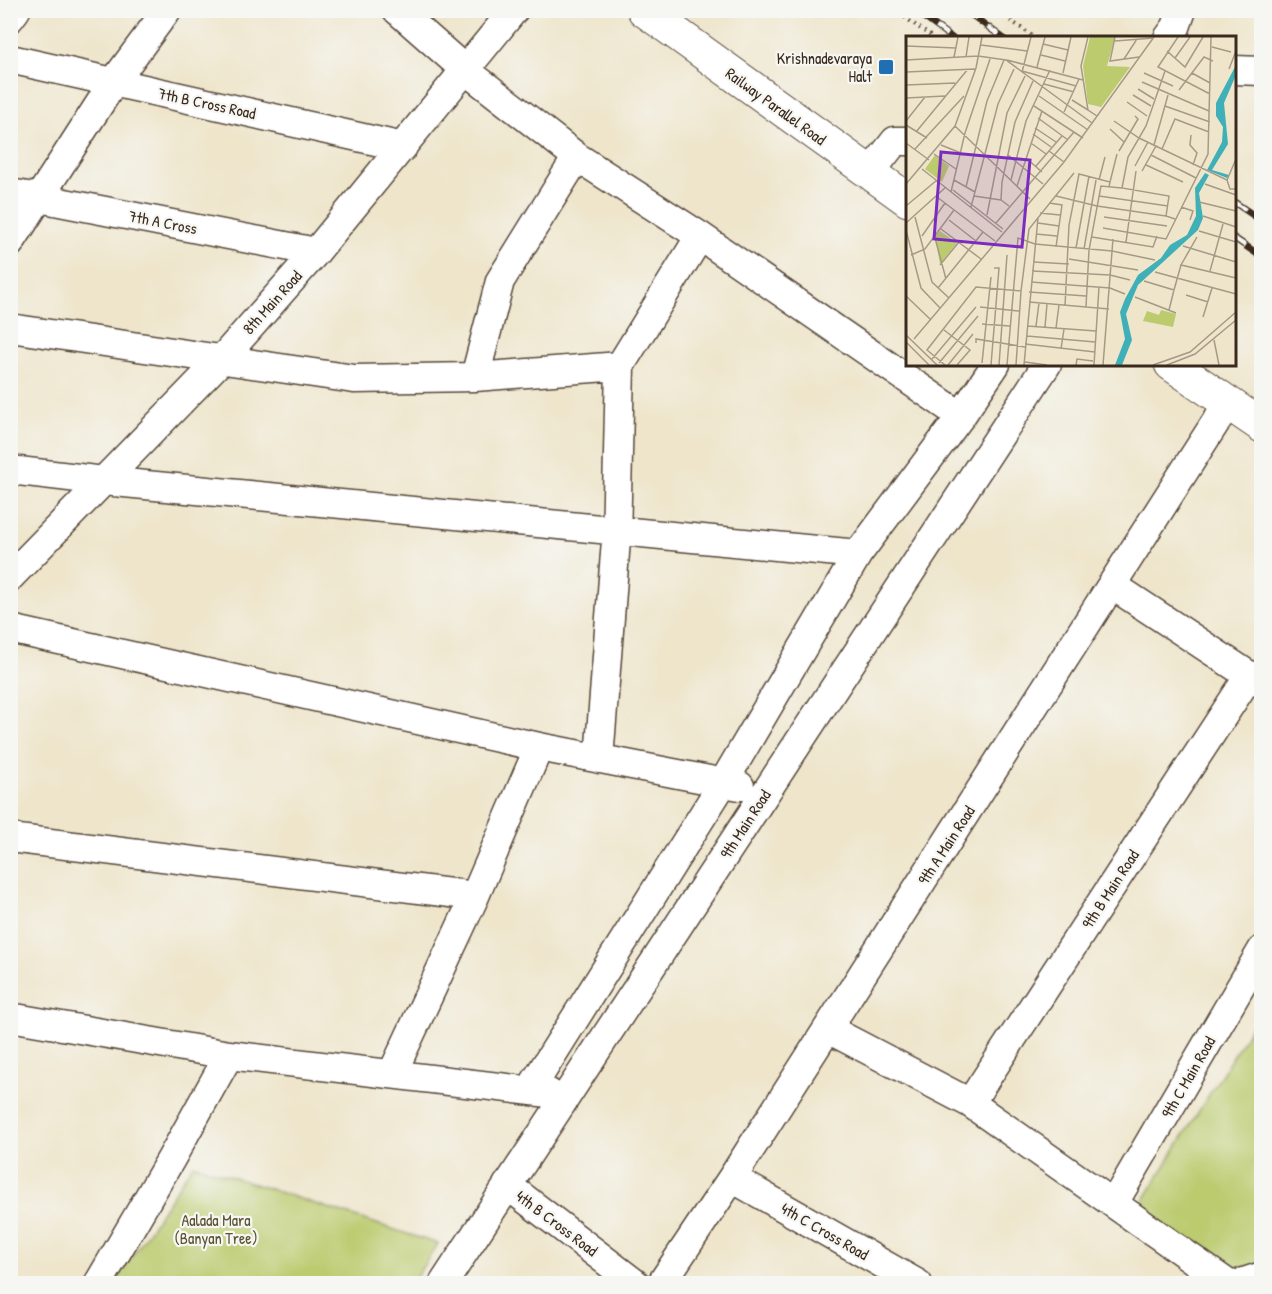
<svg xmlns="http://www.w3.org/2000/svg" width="1272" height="1294" viewBox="0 0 1272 1294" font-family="'Patrick Hand',sans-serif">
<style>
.green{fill:#bbcb6e;stroke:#7b7a46;stroke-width:1.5}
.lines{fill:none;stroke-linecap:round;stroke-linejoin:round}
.street-casing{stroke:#564638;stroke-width:31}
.secondary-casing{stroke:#564638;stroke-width:35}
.path{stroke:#564638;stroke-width:4;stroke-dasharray:1.5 4.5;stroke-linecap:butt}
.street{stroke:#fff;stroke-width:28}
.secondary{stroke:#fff;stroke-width:33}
.rail-casing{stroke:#3b2a1e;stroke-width:7}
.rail{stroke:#f6f6f2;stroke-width:4.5;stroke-dasharray:14;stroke-linecap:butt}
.poi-dot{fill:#1f6fb2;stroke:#f6f6f2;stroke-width:2}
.labels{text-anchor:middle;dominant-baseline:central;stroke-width:4.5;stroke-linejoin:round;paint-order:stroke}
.poi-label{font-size:16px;fill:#3b2a1e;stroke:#f6f6f2;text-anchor:end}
.street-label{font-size:16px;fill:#3b2a1e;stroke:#f6f6f2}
.park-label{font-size:16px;fill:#5b5232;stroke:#f6f6f2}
.inset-road{fill:none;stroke:#a69a86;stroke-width:1.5}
.view{fill:#7b2cbf;fill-opacity:0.15;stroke:#7b2cbf;stroke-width:3}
.inset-edge{fill:none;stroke:#3b2a1e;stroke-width:3}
</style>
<rect width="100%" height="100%" fill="#f6f6f2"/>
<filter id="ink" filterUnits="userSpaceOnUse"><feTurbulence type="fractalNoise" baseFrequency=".0167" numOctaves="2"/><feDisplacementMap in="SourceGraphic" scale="12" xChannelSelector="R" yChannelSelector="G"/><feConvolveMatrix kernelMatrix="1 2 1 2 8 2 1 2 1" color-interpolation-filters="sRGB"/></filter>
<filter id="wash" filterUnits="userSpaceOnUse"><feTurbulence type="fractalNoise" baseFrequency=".008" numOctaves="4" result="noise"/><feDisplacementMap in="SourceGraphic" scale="24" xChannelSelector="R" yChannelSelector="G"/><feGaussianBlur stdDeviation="1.35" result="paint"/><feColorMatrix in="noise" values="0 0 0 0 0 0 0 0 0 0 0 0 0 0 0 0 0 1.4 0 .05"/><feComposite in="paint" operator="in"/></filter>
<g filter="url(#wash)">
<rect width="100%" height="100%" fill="#eee5cb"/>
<path class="green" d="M1261,1011V1266L1225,1276L1140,1206Z
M193,1164L438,1244L412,1283L114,1284Z"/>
</g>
<g filter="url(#ink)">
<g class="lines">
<g class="street-casing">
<path id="street" d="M397,10L464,69L577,157L700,236L961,416
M10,18L16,10
M1168,38L1176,27L1182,10
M10,59L403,147
M1234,70L1262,71
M869,174L895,141H908
M10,193L39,198L316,252
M10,243L113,83L167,10
M10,328L354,379L475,377L620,366L700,236
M475,377L500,281L577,157
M10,470L104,481L858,554
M10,577L221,360L316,252L514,10
M1112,585L1262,684
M10,629L539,747L740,786
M599,759L616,540L620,366
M10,838L475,896
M10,1017L229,1055L549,1093
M828,1029L970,1103L1228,1284
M392,1074L475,896L539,747
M530,1090L723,783L858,554L961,416L996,364
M970,1103L1249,676
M732,1178L918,1284
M507,1185L636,1284
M1114,1203L1262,950
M98,1284L171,1159L229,1055
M443,1284L1047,364
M661,1284L732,1178L1228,403
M1238,1284L1262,1276"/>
</g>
<g class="secondary-casing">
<path id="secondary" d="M644,10L908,200
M1171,364L1262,426"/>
</g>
<path class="path" d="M895,10L933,38
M996,10L1035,38"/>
<use href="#street" class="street"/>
<use href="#secondary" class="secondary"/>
<g class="rail-casing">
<path id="rail" d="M914,10L952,38
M965,10L1003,38
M1234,202L1262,221
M1234,238L1262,257"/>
</g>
<use href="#rail" class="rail"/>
</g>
</g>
<rect class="poi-dot" x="878" y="59" width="16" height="16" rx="3"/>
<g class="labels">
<g class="poi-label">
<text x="872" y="58">Krishnadevaraya<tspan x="872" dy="18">Halt</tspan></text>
</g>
<g class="street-label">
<text transform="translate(207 103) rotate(12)">7th B Cross Road</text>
<text transform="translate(776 106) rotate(36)">Railway Parallel Road</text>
<text transform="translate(163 222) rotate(11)">7th A Cross</text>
<text transform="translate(272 302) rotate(-48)">8th Main Road</text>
<text transform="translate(745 824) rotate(-57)">9th Main Road</text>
<text transform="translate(946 845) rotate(-57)">9th A Main Road</text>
<text transform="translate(1110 889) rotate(-57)">9th B Main Road</text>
<text transform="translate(1188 1077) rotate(-60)">9th C Main Road</text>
<text transform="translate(557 1223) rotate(37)">4th B Cross Road</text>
<text transform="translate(825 1231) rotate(30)">4th C Cross Road</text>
</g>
<g class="park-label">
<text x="216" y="1220">Aalada Mara<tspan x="216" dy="18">(Banyan Tree)</tspan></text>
</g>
</g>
<g transform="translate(906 36)">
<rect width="330" height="330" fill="#eee5cb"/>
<path d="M184,1H209L201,30L224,31L195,71L182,68L177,30ZM29,119L43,130L36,146L19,133ZM34,195L51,207L34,228L29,200ZM255,274L270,278L267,291L237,285L241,275L253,279Z" fill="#bbcb6e"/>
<path d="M330,29V39L318,67L322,108L306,134L323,139L321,142L301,134L316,106L317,91L310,80V67ZM299,137L303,139L293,157L297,182L292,194L232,249L220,278L226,304L216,329H209L219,303L214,276L219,263L232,239L255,222L264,209L281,199L290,180L289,152Z" fill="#3fb0b7"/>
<path class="inset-road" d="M182,1L175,30L182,74L191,80M209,1L204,25L233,21M272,1L252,31L304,58M209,5L248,2M137,8L162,14M75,9L121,15M0,10L50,12M306,11L325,16M261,15L279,31L297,1M135,19L159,25M48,21L52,1M60,21L63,1M269,22L284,1M218,23L231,3M0,24L72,20L100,24L186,87M101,24L177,44M131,31L139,1M323,33L330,15M116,35L170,50M259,35L240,90L222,121L216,152L263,160L260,180L269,183M0,36L69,33M116,36L125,1M157,37L165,1M238,37L267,50M286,37L304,47M236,46L303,75M138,48L168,56M0,49L49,47M232,53L248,63M273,54L298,21L307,25M227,59L245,70M133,60L182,94M0,62L39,60M166,64L182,74M221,66L241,80M128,70L177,102M259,70L304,86M158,76L173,43M132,82L162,104M0,85L19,61M208,85L233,102L321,144L324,153H330M0,89L21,102M49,90L124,163M129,92L150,106M204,93L218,106M10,96L62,33M127,98L145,111M285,99L284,109L291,117L287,129M0,107L23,124M125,107L140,118M35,109L55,117M248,109L262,59M9,113L58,60M256,113L269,83L303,96M143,115L158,126M213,115L232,83L229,80M28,118L50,133M102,119L137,148M245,119L290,142M120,122L136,136M240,129L277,146M130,130L156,100M229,130L242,106M16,133L96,196M236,135L250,110M48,144L69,156M105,144L120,85L144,34M193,144L199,121M321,144L330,123M204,146L211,118M0,148L49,90L70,32L76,1M299,148L330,159M111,150L136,75M60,151L81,65L98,24M47,154L97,193M45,156L59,97L84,23M68,160L95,164M150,160L191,170L260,180M193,160L262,170M31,161L89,205M293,166L330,175M143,167L156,169L150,211M0,170L31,144M103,170L95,164L96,146L109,86L127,45M65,171L92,68L108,33M275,171L287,175L284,184M134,177L154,179M81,179L101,77L119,40M297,180L330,191M9,181L26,246L43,262M198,181L261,190M43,184L70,205M0,187L40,151M90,187L168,96M132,187L153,190M197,192L260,203L302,118L305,1M35,193L75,223M0,194L15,252L34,272M293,195L330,206M130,198L151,200M16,200L39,167M186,201L247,211L251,200M29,202L40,243M220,206L230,135M277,210L330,226M170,212L183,140M178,213L190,144M5,219L19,213L48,174M163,223L232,234M127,226L163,228M34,229L53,206M275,229L291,201M126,235L204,239L224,244M304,235L317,188M249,236L330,258M238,245L268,254L275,229L330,242M125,246L204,252L219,258M32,252L77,196M123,256L180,260M280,259L302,266M0,260L24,283M229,261L270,277M123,266L203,273M159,270L163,189L173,138L204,146L203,151M74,271L113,275M180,271L183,214L195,150L216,152M263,274L268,254M297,281L306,252M76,288L104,290M121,290L190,295M130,290L133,267M139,291L141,268M150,292L153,269M38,294L64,314L51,329M0,299L31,329M121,300L189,306M8,303L158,126L248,1M308,304L313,329M0,306L23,329M70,307V303L119,311M119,308L189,316M155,313L158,293M26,323L70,271M119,326L141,329M33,327L72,280M76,327L85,241M39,329L21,314L70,251L115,255L123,193L168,137M42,329L67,298M85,329L93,232H88M93,329L101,219M101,329L112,202L129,208L206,215L249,224M110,329L115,255M118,329L132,182M170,329L171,323L187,325M188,329L193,251M197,329L207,203M247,329L284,316L330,276M261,329L289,318L330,284"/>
<path class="view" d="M35,116L124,124L116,211L28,203Z"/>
<rect width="330" height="330" class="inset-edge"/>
</g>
<rect width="1272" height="1294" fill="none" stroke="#f6f6f2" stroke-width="36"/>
</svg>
